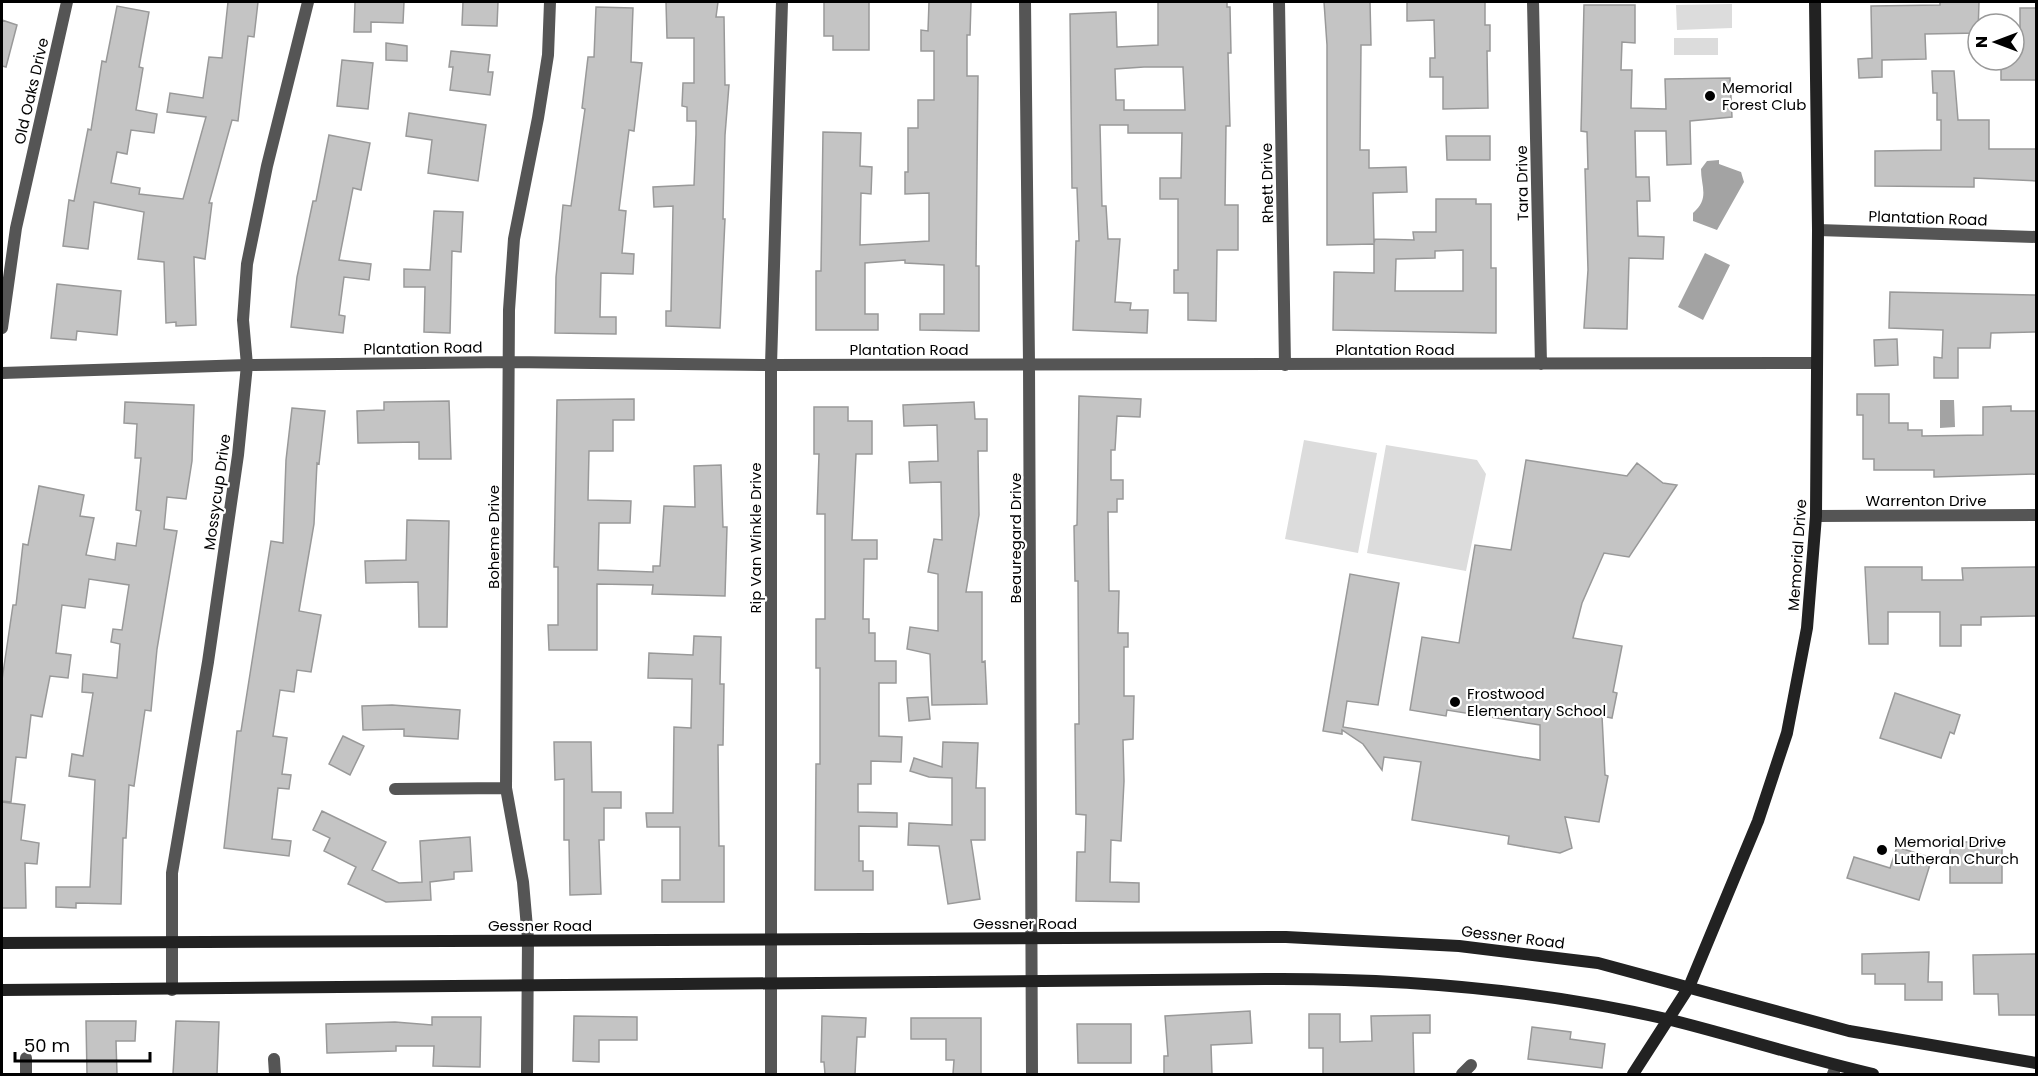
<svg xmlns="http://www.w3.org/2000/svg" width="2038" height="1076" viewBox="0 0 2038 1076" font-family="Poppins,sans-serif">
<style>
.grass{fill:#dcdcdc}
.water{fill:#a3a3a3}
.building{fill:#c4c4c4;stroke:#999;stroke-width:1.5;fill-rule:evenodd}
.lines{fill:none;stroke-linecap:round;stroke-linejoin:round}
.street{stroke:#555;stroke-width:12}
.secondary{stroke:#222;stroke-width:12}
.poi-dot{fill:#000;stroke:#fff;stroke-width:2}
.labels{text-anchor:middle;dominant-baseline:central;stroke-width:4.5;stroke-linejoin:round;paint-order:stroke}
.poi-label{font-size:15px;fill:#000;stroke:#fff;text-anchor:start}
.street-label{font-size:15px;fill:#000;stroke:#fff}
</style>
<rect width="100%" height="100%" fill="#fff"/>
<path class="grass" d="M1732,4V28L1677,30L1676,5Z
M1674,38H1718V55H1674Z
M1304,440L1377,453L1358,553L1285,539Z
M1386,445L1477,460L1486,474L1466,571L1367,553Z"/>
<path class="water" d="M1719,160V164L1741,172L1744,182L1717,230L1693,221V213C1710,198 1701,187 1701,169L1707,161Z
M1705,253L1730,265L1703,320L1678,307Z
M1940,400H1954L1955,427L1940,428Z"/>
<path class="building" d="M228,2H258L254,37L248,36L238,121L232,120L209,203H212L205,259L194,257L196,325L176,326V322L166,323L164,262L138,259L144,212L94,202L88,249L63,246L69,200L74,201L88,129L91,130L102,61L106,62L117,6L149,12L139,67L143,68L136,110L157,114L154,133L131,130L127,154L117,152L111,183L140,188L139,194L183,199L206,117L167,112L170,93L203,98L209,57L222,58Z
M355,2H404L403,23L371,22V32H354Z
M463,2H498L497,26L462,25Z
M666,2H718L716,17H724L725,85H729L725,135L723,219H725L720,328L666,326V311H671L673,206L654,207L653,187L694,185L696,134V121H687V107L682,106L683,83H694V38H667Z
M824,2H869V50H833V36H824Z
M929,2H971L970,35H967V76H978L976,266H979V331L920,330V314H944V265L905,263V260L865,263V314H878V330H816V271H821L823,132L861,133L860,166L872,167L871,194L861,193L860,245L929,241V193L905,194V172H908V128H918V100H934V51H921V30L928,31Z
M1158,2H1227V7H1230L1231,53H1228L1230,126H1226L1225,205H1238V250H1217L1216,321L1188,320V293H1174V270H1178V199H1160V178H1181L1182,133H1128V125H1100L1102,206H1106L1108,239H1120L1115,302L1131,303L1130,310H1148L1147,333L1073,330L1076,241H1079L1077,188H1072L1070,14L1116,12L1117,47L1158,45ZM1144,67H1183L1185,110H1124V100H1116L1115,69Z
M1324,2H1370L1371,45H1361L1360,150H1369V168L1406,167L1407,192L1373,193L1374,243L1375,239L1414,240L1413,232H1436V199H1476V204H1491V268H1496V333L1333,330L1334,272L1374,273V244L1327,245V45ZM1463,250V291H1395L1396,259L1435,258V251Z
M1407,2H1485V25H1490V51H1487L1488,108L1443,109V77H1430V58H1435L1434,20L1407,21Z
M1940,2H1979L1978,33L1925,34L1926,59L1882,60V77L1859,78L1858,59L1872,58L1871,6L1940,5Z
M1584,5H1635V43L1622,42L1621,70H1632L1631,108L1666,109L1665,79L1730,78L1732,117L1690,121L1691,164L1667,165L1666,131H1635L1636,177H1649L1650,201H1637L1638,236L1664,237L1663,259L1629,258L1627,329L1584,328L1588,270L1585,169H1588L1587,132L1581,131Z
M596,7L633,8L631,62L642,63L634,131L629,130L619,210L626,211L622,253L634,254L633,274L601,273L600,317H616V334L555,333L556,277L563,205L571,206L585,109L582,108L588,57H594Z
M2020,8H2037V80H2001V60H2014V46H2020Z
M2,20L17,25L6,67L2,66Z
M386,43L407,46V61L386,60Z
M451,51L490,55L488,72H493L490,95L450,90L453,67H449Z
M342,60L373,63L368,109L337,106Z
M1932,71H1954L1958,120H1989V149H2037V181L1974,178V187L1875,186V151L1941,150V120H1937V93H1933Z
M409,113L486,125L478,181L428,173L432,140L406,136Z
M329,135L370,143L361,190L353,188L339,260L371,264L369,280L344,277L339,315L345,316L343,333L291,327L297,277L313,201H316Z
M1446,136H1490V160H1447Z
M434,211L463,212L461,252L452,251L450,333L424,332L425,287H404V269L430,270Z
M57,284L121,291L117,335L77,331L76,340L51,338Z
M1890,292L2037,295V332L1991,333L1990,348H1958V378H1934V357L1942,358L1943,330L1889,328Z
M1897,339L1898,365L1875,366L1874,340Z
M1857,394H1889V423H1908V430H1922V436L1983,435V407L2011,406V411H2037V474L1934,477V470H1874V459H1863V415H1857Z
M1079,396L1141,399L1140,417L1117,416L1115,450H1111V480H1123V499H1117V512H1108L1109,591H1119L1118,633H1128V647H1124V696H1134L1133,739L1123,740L1124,781L1121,841L1111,840L1110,882L1139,883V902L1076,901L1077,852H1085L1086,815L1076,814L1075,724H1079L1078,581H1075L1074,526L1077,525Z
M634,399V420H613V451H589L588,500L631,501L630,523H599L598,570L653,572V566H660L664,506L695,507L694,466L721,465L723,527H727L725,596L652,594L653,585L597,584V650H549L548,625H558V567H554L557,400Z
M449,401L451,459H419V442L358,443L357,411L384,410V402Z
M125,402L194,405L192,461L186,499L167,497L164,529L177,531L157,649L151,711L145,710L134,786L129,785L126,838H123L121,904L76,903V908L56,907V887H90L95,780L69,776L72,754L83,756L93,693L82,692L83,674L117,678L120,644L111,642L113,629L122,630L129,585L89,579L85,608L62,605L56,653L71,655L68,678L50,676L42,717L31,715L26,758L16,757L11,802L2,801V680L13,605H16L23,544L28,545L39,486L84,495L80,516L94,518L86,555L115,560L117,543L136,546L141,511L136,510L141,458H135L137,424L124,423Z
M974,402L975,419H987V451H978L979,515L966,592H982V662L985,661L987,704L932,705L930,654L907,649L910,627L938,631V574L928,572L934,539L942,540L941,482L910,483L909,462L938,461L937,425L904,426L903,405Z
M814,407H848V421H872V454H856L852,540H877V559H864L863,619H869V633H875V661H896V683H879V736L902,737L901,762L871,761V784H858V812L897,813V827L859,826V861H863V871H873V890H815L816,764H820V668H816V619H825V514H817L819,454H814Z
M292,408L325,411L319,464L317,463L314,524L299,611L321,615L311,672L297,670L294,692L280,690L273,736L287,738L282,774L291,775L289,789L278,788L272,839L291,841L289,856L224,848L237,731H241L271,541L283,543L286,460Z
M1526,460L1627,476L1637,463L1663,483L1677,485L1629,557L1604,553L1582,603L1573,638L1622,646L1613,692L1617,693L1612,718L1602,716L1605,775L1608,776L1599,822L1565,817L1572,848L1560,853L1508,844L1509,836L1412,820L1421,762L1384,757L1382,770L1363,744L1342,730V734L1323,731L1350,574L1399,583L1378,705L1347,701L1343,727L1540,760V725L1447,710L1446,716L1410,710L1422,637L1459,643L1475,545L1511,550Z
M407,520L449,521L447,627H419L418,582L366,583L365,561L406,560Z
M1865,567H1922V580H1963L1962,568L2037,567V616L1981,617V625H1961V646H1940V612H1888V644H1869Z
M694,636L721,637L720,684H724L723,745H718L719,846H724V902H662V880H680V827H647L646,813H673L674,727L691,728L692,679L648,678L649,653L693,655Z
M1895,693L1960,715L1954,734L1950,732L1941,758L1880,738Z
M928,697L930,719L909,721L907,698Z
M392,705L460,710L458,739L404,736V729L363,730L362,706Z
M343,736L364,746L350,775L329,764Z
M554,742H591L592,792H621V808H604V840H599L601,894L570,895L569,840H564V779L555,780Z
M943,742L978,743L976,788H985V840H971L980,899L948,904L939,846L908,845L909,823L952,825V778L929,777L910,771L914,758L942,767Z
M2,802L25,805L21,840L39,843L37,864L25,863L26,908H2Z
M322,811L386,842L372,870L399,883L422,882L420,841L470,837L472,871L454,872V879L430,882L431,900L386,902L348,884L356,867L324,851L330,838L313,830Z
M1950,842H2002V883H1950Z
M1897,847L1932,858L1919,900L1847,878L1854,857L1890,868Z
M1929,952L1928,982H1942V1000H1905V984H1875V974H1862V954Z
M2037,954V1015H1999L1998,994H1974L1973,955Z
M1250,1011L1252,1043L1211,1045L1212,1074H1164V1056H1168L1165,1016Z
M1309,1014H1340V1042L1372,1041L1371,1016L1430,1015V1033H1413L1414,1074H1323V1048H1309Z
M574,1016L637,1017V1040H599V1062L573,1061Z
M822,1016L866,1018L865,1037H857L855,1074H825L824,1062H821Z
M432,1017H481L480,1067L433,1066L434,1046H396V1051L327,1053L326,1024L395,1022L432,1025Z
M911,1018H981V1074H953L954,1060H946V1039H911Z
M86,1021H136L135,1041H116L117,1074H87Z
M176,1021L219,1022L217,1074H173Z
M1077,1024H1131V1063H1078Z
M1532,1027L1571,1032L1570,1039L1605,1044L1602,1068L1528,1059Z"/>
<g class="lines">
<path class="street" d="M1025,2L1029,363L1032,1074
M1279,2L1285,365
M1533,2L1541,364
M1818,230L2036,237
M2,328L16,228L67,2
M2,373L247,365L508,362L771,365L1817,363
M1816,516L2036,515
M395,789L506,788
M172,990V873L208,662L238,455L247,365L243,320L247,264L267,166L308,2
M26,1058V1074
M274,1059L275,1074
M527,1074L528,939L523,882L506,788L509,310L514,239L538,118L548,55L550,2
M771,1074V365L782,2
M1462,1074L1471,1065
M1833,1074L1836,1066"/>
<path class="secondary" d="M2,943L1286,937L1459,946L1598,963L1849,1031L2036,1063
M2,990L1265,979C1402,978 1537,989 1671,1020C1738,1037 1805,1058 1873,1074
M1633,1074L1689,987L1758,821L1787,733L1807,628L1816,516L1818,230L1815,2"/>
</g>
<g class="poi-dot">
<circle cx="1710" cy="96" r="6"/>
<circle cx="1455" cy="702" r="6"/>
<circle cx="1882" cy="850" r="6"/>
</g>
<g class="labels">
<g class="poi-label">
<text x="1722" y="87">Memorial<tspan x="1722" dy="17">Forest Club</tspan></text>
<text x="1467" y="693">Frostwood<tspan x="1467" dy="17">Elementary School</tspan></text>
<text x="1894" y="841">Memorial Drive<tspan x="1894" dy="17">Lutheran Church</tspan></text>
</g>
<g class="street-label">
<text transform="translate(31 91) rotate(-77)">Old Oaks Drive</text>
<text transform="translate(1267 183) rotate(-91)">Rhett Drive</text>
<text transform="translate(1522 183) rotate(-91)">Tara Drive</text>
<text transform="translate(1928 218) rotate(2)">Plantation Road</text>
<text transform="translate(423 348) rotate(-1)">Plantation Road</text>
<text x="909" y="349">Plantation Road</text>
<text x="1395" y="349">Plantation Road</text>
<text transform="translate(217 492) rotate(-82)">Mossycup Drive</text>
<text x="1926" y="500">Warrenton Drive</text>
<text transform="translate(493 537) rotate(-90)">Boheme Drive</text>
<text transform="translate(755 538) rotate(-90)">Rip Van Winkle Drive</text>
<text transform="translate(1015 538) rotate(-90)">Beauregard Drive</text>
<text transform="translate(1797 555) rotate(-86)">Memorial Drive</text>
<text x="1025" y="923">Gessner Road</text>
<text x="540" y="925">Gessner Road</text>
<text transform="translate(1513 937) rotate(7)">Gessner Road</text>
</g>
</g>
<rect width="2038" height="1076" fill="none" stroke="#000000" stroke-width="6"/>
<g transform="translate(1996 42) rotate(270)"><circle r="28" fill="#ffffff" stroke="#999999" stroke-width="1.5"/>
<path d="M0-4.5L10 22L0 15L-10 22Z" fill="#000000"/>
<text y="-9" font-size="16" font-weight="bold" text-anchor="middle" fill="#000000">N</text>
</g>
<path d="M15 1052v9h135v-9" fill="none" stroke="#000000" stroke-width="3"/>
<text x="24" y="1052" font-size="18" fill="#000000" stroke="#ffffff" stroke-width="4.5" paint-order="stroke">50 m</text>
</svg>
